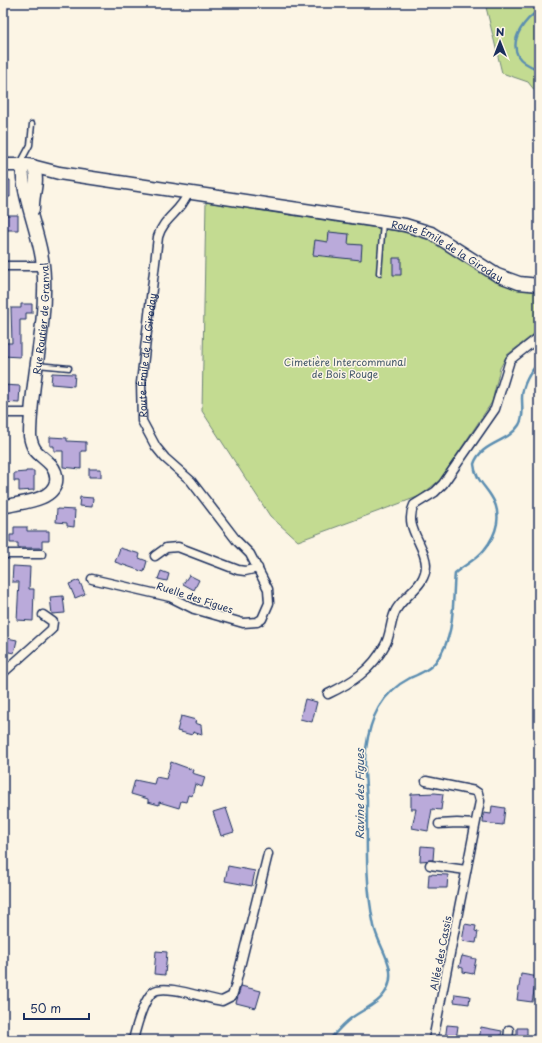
<svg xmlns="http://www.w3.org/2000/svg" width="542" height="1043" viewBox="0 0 542 1043" font-family="'Playpen Sans',sans-serif">
<style>
.green{fill:#c3db91;stroke:#6f8578}
.lines{fill:none;stroke-linecap:round;stroke-linejoin:round}
.stream{stroke:#5c8eb1;stroke-width:2.5}
.building{fill:#baaada;stroke:#1b2f5e}
.lane-casing{stroke:#1b2f5e;stroke-width:7}
.street-casing{stroke:#1b2f5e;stroke-width:11}
.secondary-casing{stroke:#1b2f5e;stroke-width:15}
.lane{stroke:#fcf5e5;stroke-width:4}
.street{stroke:#fcf5e5;stroke-width:8}
.secondary{stroke:#fcf5e5;stroke-width:12}
.labels{text-anchor:middle;dominant-baseline:central;stroke-width:3;stroke-linejoin:round;paint-order:stroke}
.street-label{font-size:10px;fill:#1b2f5e;stroke:#fcf5e5}
.park-label{font-size:10px;fill:#455a6b;stroke:#fcf5e5}
.water-label{font-size:11px;font-style:italic;fill:#365780;stroke:#fcf5e5}
</style>
<rect width="100%" height="100%" fill="#fcf5e5"/>
<filter id="ink" filterUnits="userSpaceOnUse"><feTurbulence type="fractalNoise" baseFrequency=".025" numOctaves="2"/><feDisplacementMap in="SourceGraphic" scale="8" xChannelSelector="R" yChannelSelector="G"/><feConvolveMatrix kernelMatrix="1 2 1 2 8 2 1 2 1" color-interpolation-filters="sRGB"/></filter>
<g filter="url(#ink)">
<path class="green" d="M485,3H539V96L528,82L502,73Z
M206,202L418,234C441,243 459,259 480,272C497,283 520,288 539,291V323L534,334L507,355L500,368L492,402L440,480L420,496L298,541L270,516L202,411Z"/>
<g class="lines">
<path class="stream" d="M539,10C526,19 509,38 518,56C522,63 532,67 539,70
M329,1040C336,1033 342,1025 350,1019C363,1009 380,1004 387,989C398,967 378,947 374,926C365,885 367,842 367,800C366,783 363,766 366,749C370,718 381,693 410,678C419,674 431,669 437,660C456,634 452,604 455,573C464,565 476,560 484,550C497,534 503,514 491,496C484,485 475,478 474,464C481,442 508,443 519,425C524,417 522,407 522,398C522,386 530,371 539,363"/>
</g>
<path class="building" d="M3,180H10V197H3Z
M3,215H18V230H3Z
M329,232L349,234L348,244L362,245L361,260L313,255L315,240L328,242Z
M393,258H401V275H393Z
M21,304H32V313H26V320H20V357L3,356V343H12L11,308H21Z
M52,373L75,374L74,386L51,384Z
M3,385L20,386L19,403L3,402Z
M50,437L67,438V441L86,442V451H81V469L63,467V451H54V446H50Z
M89,469H101V477H89Z
M26,471H34V490L19,491V481H14V473L26,472Z
M80,497L93,498L92,507L79,506Z
M57,509L75,510L74,527L67,526V523L56,522Z
M14,527H27V531H49V541H42V548H18V543H10V535H14Z
M120,548L140,554L139,558L147,561L144,572L115,562Z
M13,566L30,567L29,589H34L33,621L17,620L19,582H12Z
M161,571L169,574L167,581L158,579Z
M189,575L199,580L194,590L183,584Z
M79,580L85,594L75,598L69,584Z
M63,596L65,613L52,614L50,597Z
M7,638L17,640L14,653L4,651Z
M305,699L317,702L312,722L300,719Z
M181,716L196,720L195,723L201,725L202,735L193,732L192,735L177,731Z
M171,762L193,770L192,773L205,777L202,787L195,784L192,796L188,795L186,802L181,801L179,808L159,802V805L148,802V799L131,794L135,780L154,784L156,777L166,779Z
M435,793L443,794L441,810L432,809L428,831L412,828L416,809H411V794Z
M492,806L505,808L503,825L483,823L484,813L491,814Z
M226,808L234,832L221,836L213,812Z
M421,846L434,847L433,860L420,861Z
M228,866L255,871L252,886L225,881Z
M429,874L448,875L447,888H428Z
M465,924L476,926L475,931L478,932L476,943L462,941Z
M156,951L167,952L165,975L154,974Z
M462,956L476,959L473,974L463,972V968L459,967Z
M521,974L539,977V988L535,987L532,1002L517,1000Z
M241,986L261,991L256,1008L236,1003Z
M455,994L470,996L469,1004L454,1002Z
M447,1025L458,1026L456,1040H445Z
M481,1027L502,1031L500,1040H479Z
M517,1028H527V1040H517Z"/>
<g class="lines">
<g class="lane-casing">
<path id="lane" d="M22,164L23,158L30,145L32,124
M379,273L383,222
M37,365L69,368"/>
</g>
<g class="street-casing">
<g id="street">
<path d="M3,266H43"/>
<path d="M3,413H32"/>
<path d="M3,554H41"/>
<path d="M155,556L166,548L178,547L238,570L245,571L258,568"/>
<path id="s1" d="M92,579L170,597L194,609L243,623L257,622L262,619L269,603L268,589L250,554L237,541L191,481L165,458L156,447L142,421L141,383L158,237C163,218 182,211 188,193"/>
<path d="M3,673L52,629L53,622L43,615"/>
<path d="M328,694C351,683 372,670 385,645C391,635 390,621 396,610C405,594 426,586 426,565C425,543 403,528 414,505L435,492L443,484L495,409L510,360L539,337"/>
<path d="M426,781L475,791L478,793L480,801L433,1040"/>
<path d="M439,824L457,823L475,824"/>
<path d="M430,865L466,870"/>
<path d="M133,1040C136,1028 143,1000 153,992C165,983 206,999 222,1001L232,996L235,987L268,854"/>
<path d="M508,1040L509,1030"/>
</g>
</g>
<g class="secondary-casing">
<g id="secondary">
<path id="s2" d="M3,165H28L59,173L405,225L431,233L497,275L519,283L539,285"/>
<path d="M33,209C32,194 40,181 33,166"/>
<path id="s3" d="M3,507C19,502 52,502 56,482C57,476 55,470 51,465C40,453 33,454 30,436C30,383 46,331 44,278C43,239 23,204 22,165"/>
</g>
</g>
<use href="#lane" class="lane"/>
<use href="#street" class="street"/>
<use href="#secondary" class="secondary"/>
</g>
</g>
<g class="labels">
<g class="street-label">
<text stroke="none"><textPath href="#s2" startOffset="456">Route Émile de la Giroday</textPath></text>
<text stroke="none"><textPath href="#s3" startOffset="235">Rue Routier de Granval</textPath></text>
<text stroke="none"><textPath href="#s1" startOffset="487">Route Émile de la Giroday</textPath></text>
<text transform="translate(195 597) rotate(18)">Ruelle des Figues</text>
<text transform="translate(440 953) rotate(-79)">Allée des Cassis</text>
</g>
<g class="park-label">
<text x="345" y="361">Cimetière Intercommunal<tspan x="345" dy="12">de Bois Rouge</tspan></text>
</g>
<g class="water-label">
<text transform="translate(359 794) rotate(-90)">Ravine des Figues</text>
</g>
</g>
<rect width="542" height="1043" fill="none" stroke="#fcf5e5" stroke-width="16"/>
<rect x="8" y="8" width="526" height="1027" fill="none" stroke="#1b2f5e" stroke-width="1.5" filter="url(#ink)"/>
<g transform="translate(500 42)" stroke="#fcf5e5" stroke-width="3" paint-order="stroke">
<path d="M0-3L7 15L0 10L-7 15Z" fill="#1b2f5e"/>
<text y="-6" font-size="11" font-weight="bold" text-anchor="middle" fill="#1b2f5e">N</text>
</g>
<path d="M24 1013v6h65v-6" fill="none" stroke="#1b2f5e" stroke-width="2"/>
<text x="30" y="1013" font-size="12" fill="#1b2f5e" stroke="#fcf5e5" stroke-width="3" paint-order="stroke">50 m</text>
</svg>
